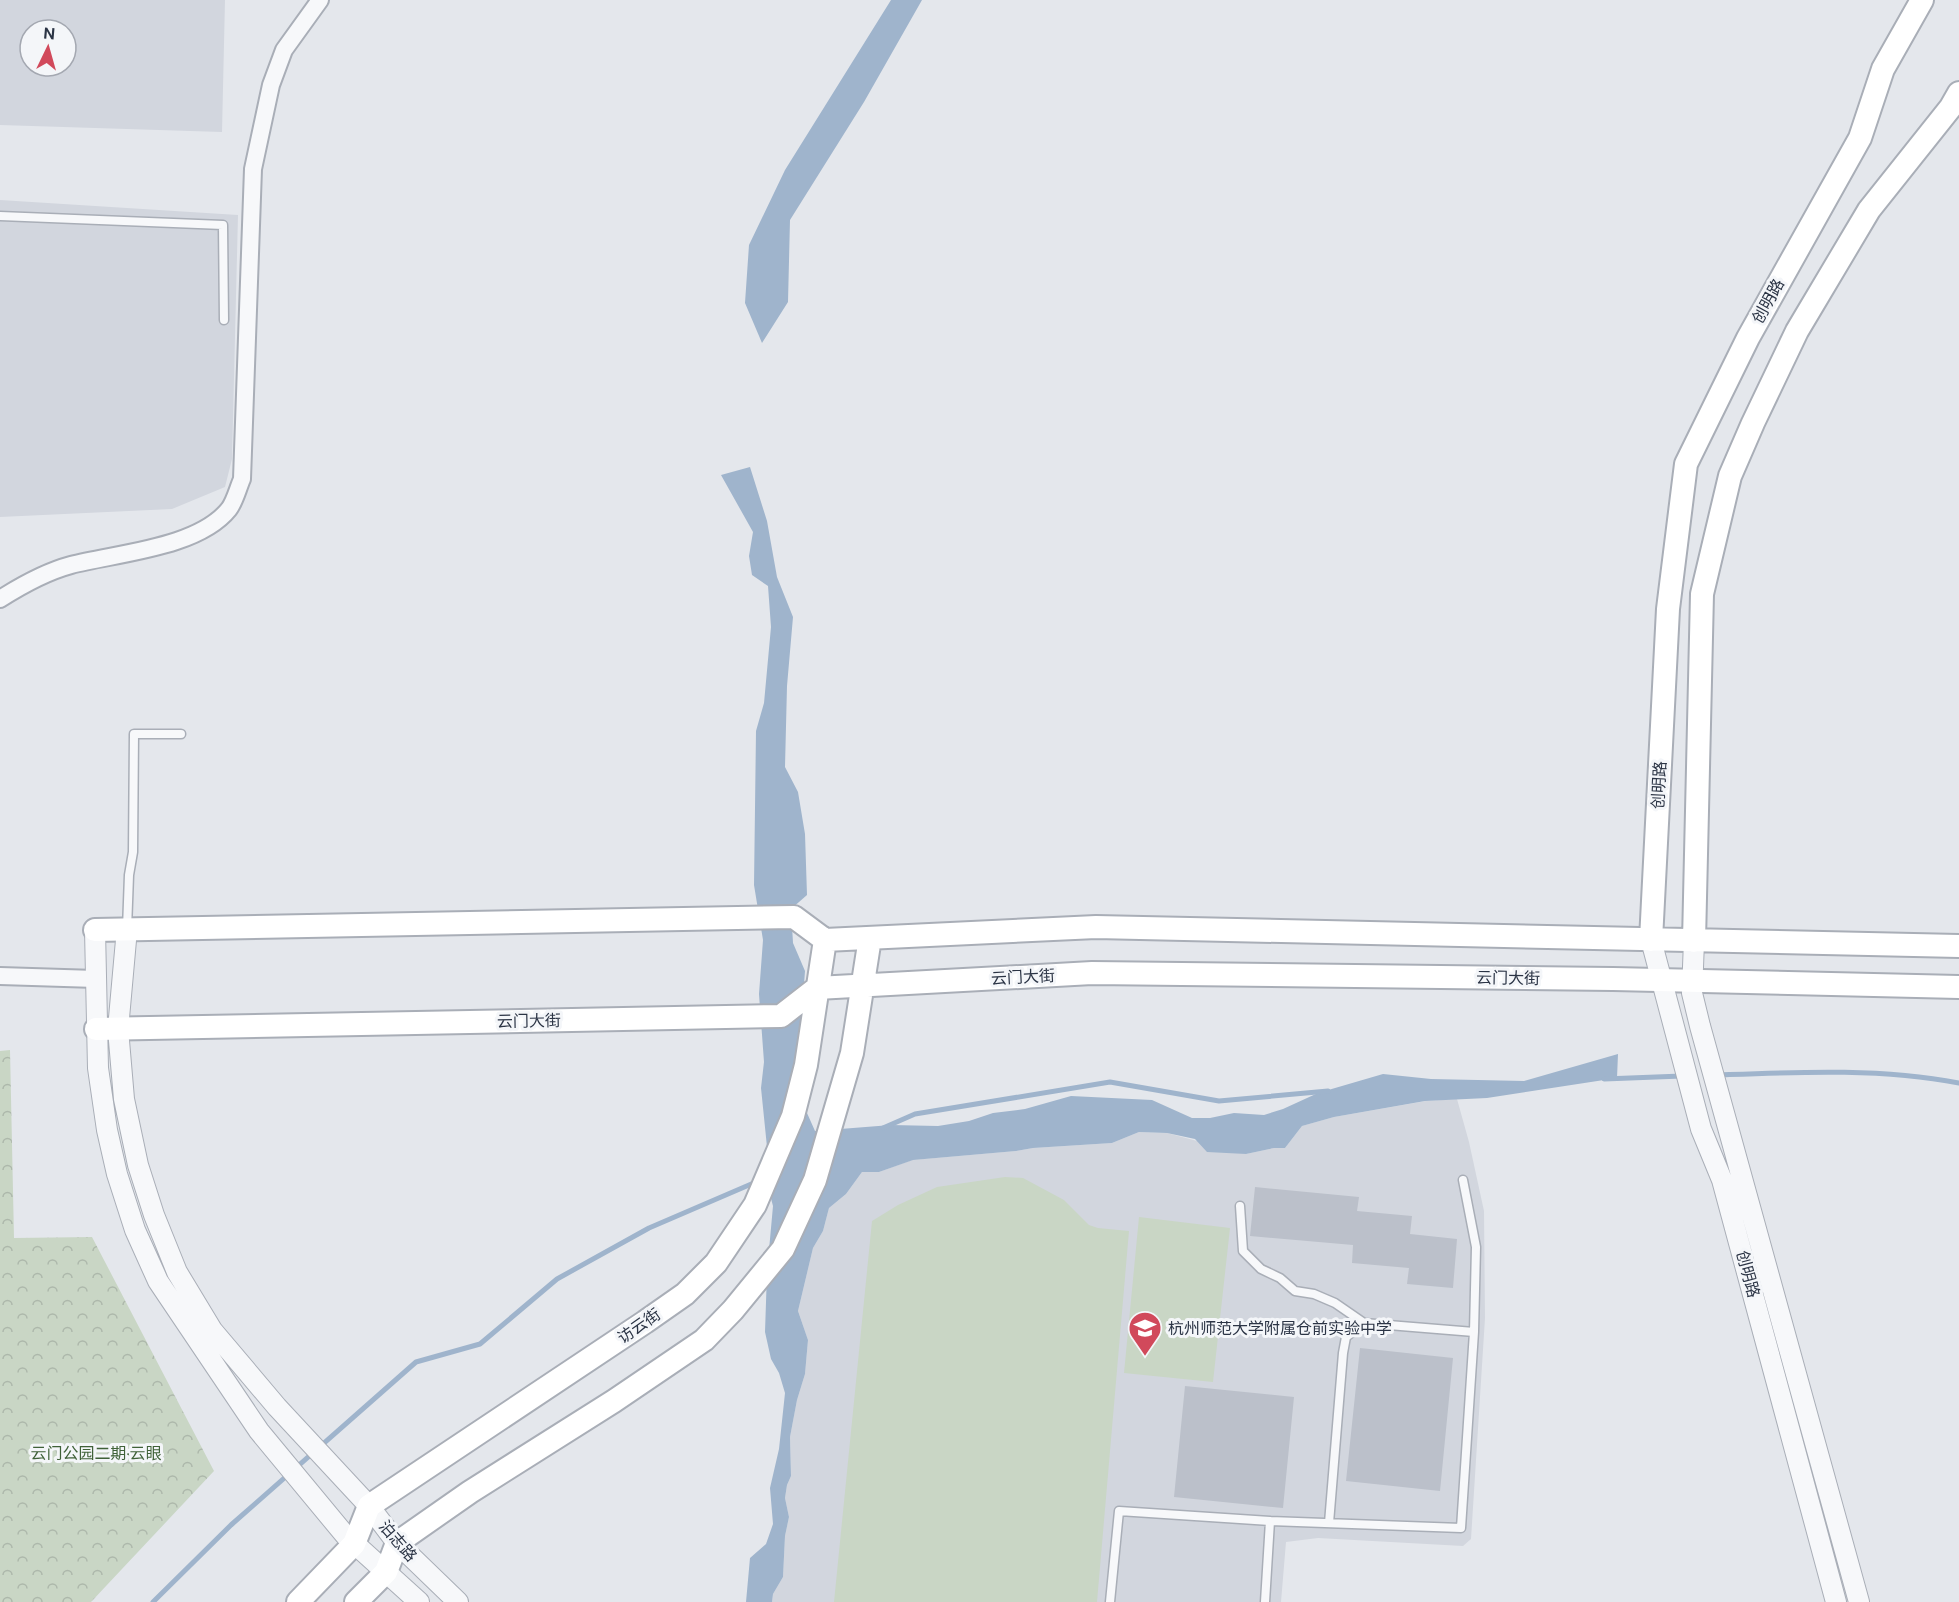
<svg xmlns="http://www.w3.org/2000/svg" width="1959" height="1602" viewBox="0 0 1959 1602" font-family="'DM Sans','Noto Sans SC',sans-serif">
<style>
.built{fill:#d2d6de;fill-rule:evenodd}
.forest{fill:url(#forest-crowns)}
.garden{fill:#c9d6c5}
.water{fill:#9fb4cc}
.lines{fill:none;stroke-linecap:round;stroke-linejoin:round}
.stream{stroke:#9fb4cc;stroke-width:5}
.building{fill:#bbc0ca}
.service-casing{stroke:#a9aeb7;stroke-width:11}
.minor-casing{stroke:#a9aeb7;stroke-width:20}
.tertiary-casing{stroke:#a9aeb7;stroke-width:22}
.secondary-casing{stroke:#a9aeb7;stroke-width:26}
.service{stroke:#f7f8fa;stroke-width:8}
.minor{stroke:#f7f8fa;stroke-width:16}
.tertiary{stroke:#f7f8fa;stroke-width:20}
.secondary{stroke:#fff;stroke-width:22}
.labels{text-anchor:middle;dominant-baseline:central;stroke-width:6;stroke-linejoin:round;paint-order:stroke}
.street-label{font-size:16px;fill:#2b3445;stroke:#f4f6f9}
.poi-label{font-size:16px;fill:#2b3445;stroke:#f4f6f9;text-anchor:start}
.park-label{font-size:16px;fill:#3f6138;stroke:#f4f6f9}
</style>
<defs>
<pattern id="forest-crowns" width="20" height="18" patternUnits="userSpaceOnUse" patternTransform="scale(1.5)"><rect width="20" height="18" fill="#c9d6c5"/><path d="M2 6a3 3 0 1 1 6 0M12 15a3 3 0 1 1 6 0" fill="none" stroke="#adb8ab"/></pattern>
</defs>
<rect width="100%" height="100%" fill="#e4e7ec"/>
<path class="built" d="M0,0H225L222,132L0,125ZM30,30H66V66H30Z
M0,200L238,215L232,459L225,487L172,509L0,517Z
M1457,1099L1469,1142L1484,1211L1485,1318L1471,1539L1463,1546L1318,1538L1286,1542L1281,1602H772L773,1594L783,1577L785,1536L789,1517L785,1498L787,1485L791,1476L790,1437L797,1400L805,1374L808,1340L798,1311L813,1248L823,1231L829,1208L846,1194L862,1172H879L912,1160L1016,1151L1033,1148L1112,1143L1139,1132L1167,1133L1246,1154L1274,1148H1285L1302,1126L1334,1117L1426,1101Z"/>
<path class="forest" d="M10,1050L14,1238L92,1237L214,1471L91,1602H0V1051Z"/>
<path class="garden" d="M1005,1177L1023,1178L1064,1200L1089,1225L1098,1228L1129,1231L1097,1602H834L872,1221L898,1205L937,1187Z
M1139,1217L1230,1228L1213,1382L1124,1373Z"/>
<path class="water" d="M891,0H922L864,102L790,220L788,302L762,343L745,303L749,245L785,170Z
M750,467L767,521L777,577L793,617L787,686L785,767L798,792L805,834L807,895L791,909L793,943L805,971L799,1051L807,1113L815,1131L891,1125L938,1126L969,1121L993,1113L1025,1109L1071,1096L1152,1100L1192,1118H1210L1234,1113L1264,1115L1283,1109L1318,1093L1383,1074L1431,1079L1524,1081L1618,1054L1617,1078L1487,1098L1425,1101L1334,1117L1302,1126L1285,1148H1274L1246,1154L1207,1152L1195,1139L1167,1133L1139,1132L1112,1143L1033,1148L1016,1151L913,1160L879,1172H862L846,1194L829,1208L823,1231L813,1248L798,1311L808,1340L805,1374L797,1400L790,1437L791,1476L787,1485L785,1498L789,1517L785,1536L783,1577L773,1594L772,1602H746L750,1558L766,1544L773,1524L770,1488L779,1449L785,1393L779,1373L771,1359L765,1332L767,1272L773,1206L765,1176L767,1147L761,1088L764,1062L759,994L763,940L754,885L756,731L764,703L771,627L768,586L752,575L749,556L753,532L721,475Z"/>
<g class="lines">
<path class="stream" d="M1718,1075C1798,1072 1880,1068 1959,1083
M1604,1079L1682,1076
M883,1128L915,1114L1110,1082L1219,1101L1328,1091
M153,1602L231,1525L416,1362L480,1344L557,1279L649,1228L756,1182"/>
</g>
<path class="building" d="M1255,1187L1359,1197L1357,1211L1412,1216L1410,1234L1457,1239L1453,1288L1407,1284L1409,1268L1352,1263L1353,1245L1250,1236Z
M1360,1348L1453,1358L1440,1491L1346,1481Z
M1185,1386L1294,1397L1283,1508L1174,1497Z"/>
<g class="lines">
<g class="service-casing">
<path id="service" d="M0,216L223,225L224,320
M127,929L129,875L133,852L134,734H181
M1463,1180L1476,1247L1474,1332
M1240,1206L1243,1251L1261,1269L1280,1278L1295,1291L1314,1294L1335,1303L1364,1323
M1270,1521L1461,1528L1474,1332L1364,1323L1346,1337L1343,1353L1329,1523
M1110,1602L1119,1511L1270,1521L1265,1602"/>
</g>
<g class="minor-casing">
<path id="minor" d="M0,599C22,585 45,572 71,565C117,553 198,548 229,509C235,501 238,488 242,479L253,169L271,85L284,50L320,0
M0,976L96,979"/>
</g>
<g class="tertiary-casing">
<path id="tertiary" d="M127,929L118,1029L124,1099L138,1165L154,1215L177,1272L212,1330L277,1407L369,1506L397,1543L458,1602
M95,930L98,1068L107,1130L117,1174L135,1230L158,1281L259,1431L345,1535L419,1602
M1651,940L1701,1129L1722,1180L1836,1602
M1694,941L1692,993L1700,1026L1859,1602"/>
</g>
<g class="secondary-casing">
<path id="secondary" d="M95,930L794,917L825,940L1096,927L1959,946
M1651,940L1668,609L1686,464L1748,338L1860,138L1883,69L1922,0
M1694,941L1702,594L1730,476L1753,423L1797,331L1869,210L1951,107L1959,93
M96,1029L781,1016L817,988L1092,973L1613,979L1959,987
M298,1602L354,1544L369,1506L645,1322L685,1294L716,1263L755,1205L793,1116L806,1065L825,940
M356,1602L386,1572L397,1543L470,1492L614,1401L704,1340L733,1310L783,1249L815,1180L852,1053L870,938"/>
</g>
<use href="#service" class="service"/>
<use href="#minor" class="minor"/>
<use href="#tertiary" class="tertiary"/>
<use href="#secondary" class="secondary"/>
</g>
<defs>
<g id="school-pin" transform="scale(1.725)"><path d="M0 17L-7.5 6A9.5 9.5 0 1 1 7.5 6Z" fill="#d1495b" stroke="#f4f6f9"/><path d="M0-5L7-2L0 1L-7-2ZM-4 1L0 2.5L4 1V4Q0 6-4 4Z" fill="#fff"/></g>
</defs>
<g fill-rule="evenodd">
<use href="#school-pin" x="1145" y="1328"/>
</g>
<g class="labels">
<g class="street-label">
<text transform="translate(1768 301) rotate(-61)">创明路</text>
<text transform="translate(1659 785) rotate(-87)">创明路</text>
<text transform="translate(1023 977) rotate(-3)">云门大街</text>
<text transform="translate(1508 978) rotate(1)">云门大街</text>
<text transform="translate(529 1021) rotate(-1)">云门大街</text>
<text transform="translate(1748 1274) rotate(75)">创明路</text>
<text transform="translate(639 1326) rotate(-35)">访云街</text>
<text transform="translate(398 1541) rotate(49)">泊志路</text>
</g>
<g class="poi-label">
<text x="1168" y="1328">杭州师范大学附属仓前实验中学</text>
</g>
<g class="park-label">
<text x="96" y="1453">云门公园二期·云眼</text>
</g>
</g>
<g transform="translate(48 48) rotate(5)"><circle r="28" fill="#f4f6f9" stroke="#a4a8b1" stroke-width="1.5"/>
<path d="M0-4.5L10 22L0 15L-10 22Z" fill="#d1495b"/>
<text y="-9" font-size="16" font-weight="bold" text-anchor="middle" fill="#2b3445">N</text>
</g>
</svg>
